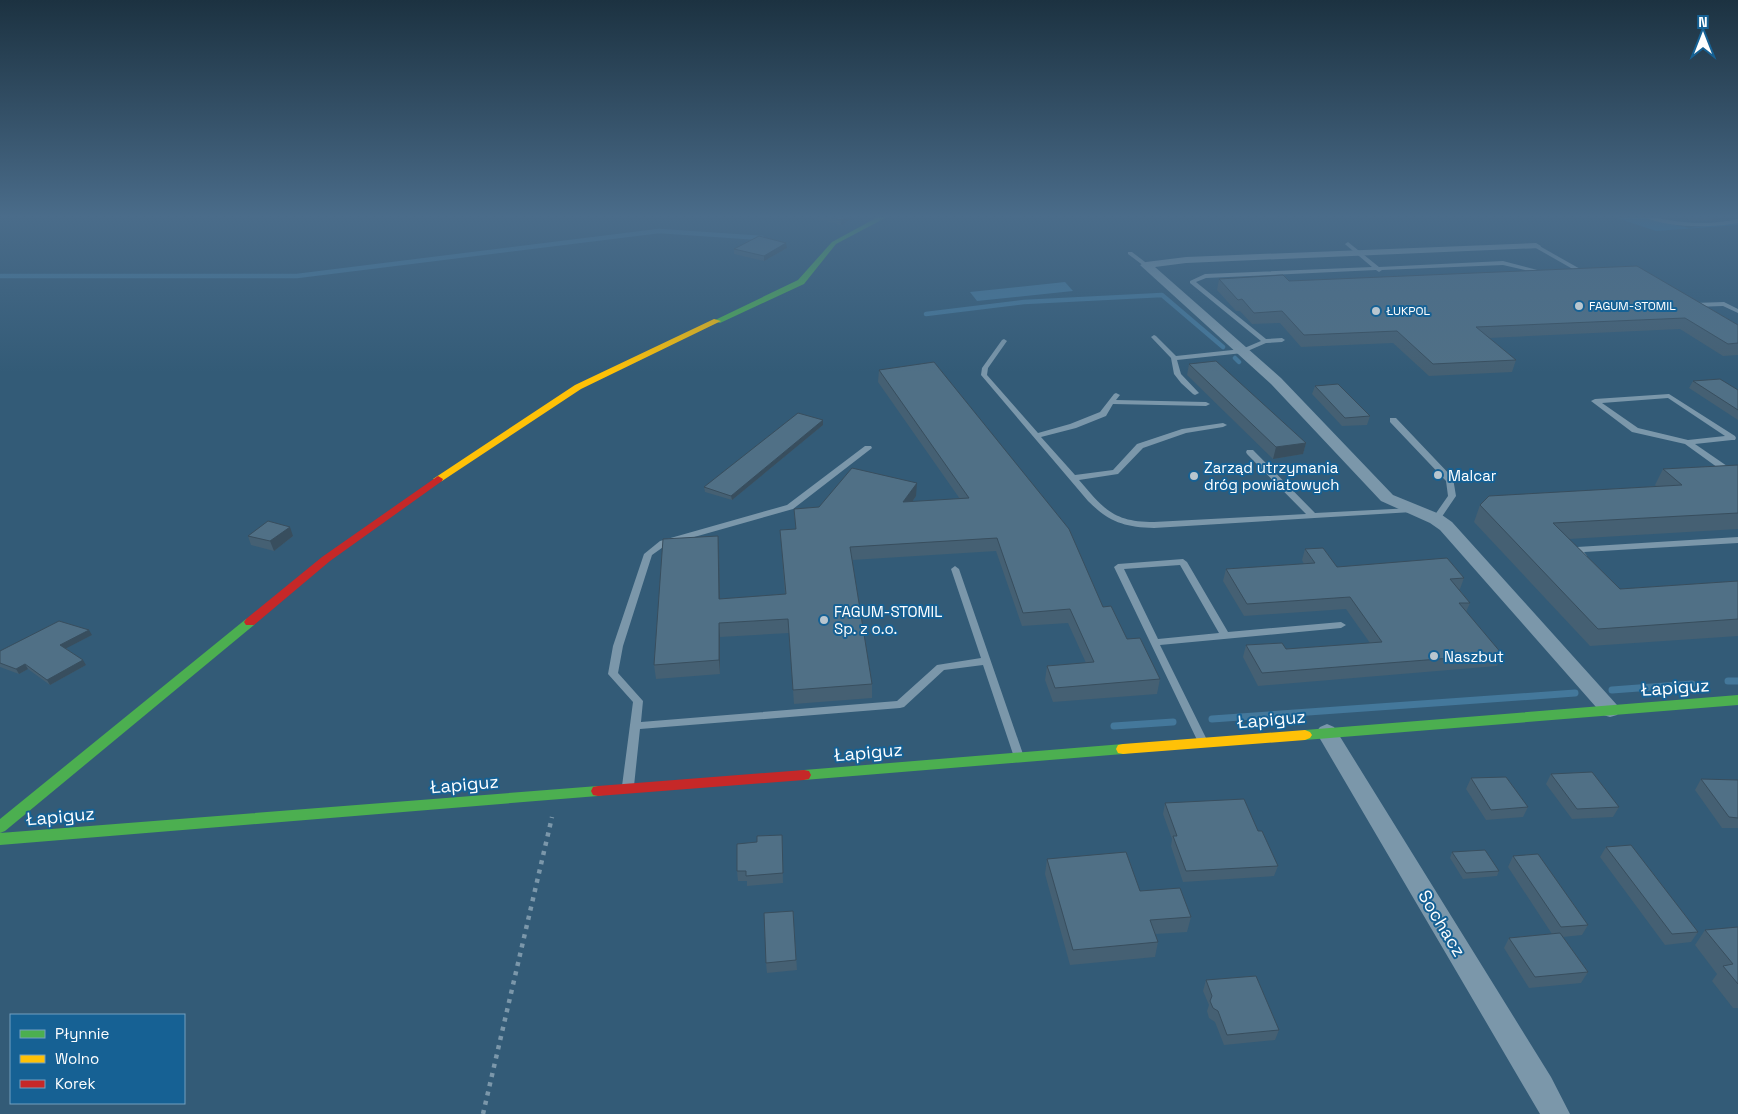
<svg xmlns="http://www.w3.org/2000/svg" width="1738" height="1114" viewBox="0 0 1738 1114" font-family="'Space Grotesk',sans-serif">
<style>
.green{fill:#2776a9}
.water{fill:#44789b}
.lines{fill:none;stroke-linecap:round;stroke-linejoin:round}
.stream-far1{stroke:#44789b;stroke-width:4.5}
.stream{stroke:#44789b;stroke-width:7}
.path{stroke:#7b97aa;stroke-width:4.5;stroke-dasharray:4 5.5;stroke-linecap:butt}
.lane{fill:#7b97aa;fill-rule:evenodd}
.street{fill:#7b97aa;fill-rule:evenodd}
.fast{fill:#4caf50;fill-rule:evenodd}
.slow{fill:#ffc107;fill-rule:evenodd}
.jam{fill:#c62828;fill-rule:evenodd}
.wall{fill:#456073}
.shaded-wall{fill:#384e5e}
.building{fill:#507086;stroke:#384e5e}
.poi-dot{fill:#b8c6cf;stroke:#166194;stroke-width:2}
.labels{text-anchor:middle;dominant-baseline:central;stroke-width:4;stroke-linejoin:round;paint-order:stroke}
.far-poi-label{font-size:12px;fill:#fff;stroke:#166194;text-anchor:start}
.poi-label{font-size:15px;fill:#fff;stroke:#166194;text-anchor:start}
.near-street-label{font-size:18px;fill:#fff;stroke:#166194}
</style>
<rect width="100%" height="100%" fill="#335b77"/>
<path class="green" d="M1614,217H1641L1689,228L1738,223V225L1656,231Z"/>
<path class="water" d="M1065,282L1073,291L977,301L970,292Z"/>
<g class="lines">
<path class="stream-far1" d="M0,276H297L659,231L762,238
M926,314L1024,302L1162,295L1223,347
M1235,358L1239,362"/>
<path class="stream" d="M1728,681H1738
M1612,690L1692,684
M1212,719L1575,693
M1114,726L1173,722"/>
<path class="path" d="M483,1114L552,817"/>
<path class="lane" d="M1644,217C1657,217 1670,221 1683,222C1702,224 1719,223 1738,219V223C1711,228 1668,228 1644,217Z
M1348,242L1379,267L1503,261L1549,273L1546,275L1503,265L1382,270L1379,272L1376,270L1206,278L1196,282L1266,339L1282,338L1285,340L1282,342L1266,343L1243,353L1177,360L1181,374L1199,393L1195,395L1193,394L1181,383L1174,374L1171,358L1151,337L1154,335L1156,336L1176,356L1242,349L1261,341L1190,283V281L1205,274L1372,267L1346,245L1345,244Z
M1536,244L1582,270L1583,271L1578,272L1534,247L1533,246Z
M1128,252H1132L1149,265L1144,266L1128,254Z
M1724,302L1738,309V313L1723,306L1694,307L1691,305L1694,303Z
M1004,339L1007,341L988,368L987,375L1038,433L1070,424L1100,412L1114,394L1116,393L1120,395L1116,400L1206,402L1210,404L1206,406L1113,404L1106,416L1076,428L1041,437L1075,475L1113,470L1137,444L1182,429L1223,423L1227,425L1223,427L1186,433L1143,448L1118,474L1079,480C1104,509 1113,522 1154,522L1306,514L1247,454L1246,452L1247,450H1253L1315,513L1412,508L1416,510L1412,512L1154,528C1124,527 1109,522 1088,501L981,375L982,368L1002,340Z
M1669,394L1735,436L1736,438L1735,440H1732L1695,444L1727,466L1728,468L1727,470H1721L1685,444L1632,432L1591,401L1595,399ZM1668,398L1725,436L1688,440L1638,428L1602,403Z
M1390,418H1396L1453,478L1456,496L1439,521L1436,522L1432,519L1448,496L1446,481L1390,422Z
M865,446H871L872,448L793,509L666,545L652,555L623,646L618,673L643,701L641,722L897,701L937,665L981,658L951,569L955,566L959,569L1024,757L1023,760L1019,761L1015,760L1014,757L983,665L944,670L904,707L900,708L640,729L634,786L632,789L628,790L624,789L622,786L633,702L608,674L613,646L644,554L660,541L787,505Z
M1738,537V543L1584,552L1587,556L1583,559L1580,558L1573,550L1577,547Z
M1183,559L1187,562L1228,632L1341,622L1346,625L1341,628L1160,645L1208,742L1207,745L1203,746L1199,745L1198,742L1114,567L1118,564ZM1180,565L1219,633L1158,639L1124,569Z"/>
<path class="street" d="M1536,243L1541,246L1540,248L1186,263L1155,267L1281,378L1393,495L1442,515L1452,522L1617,705L1620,710L1617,715L1610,717L1603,715L1440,530L1430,523L1381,501L1271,384L1140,265L1146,262L1186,257Z
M1327,724L1334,727L1551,1077L1570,1114H1540L1316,732L1320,727Z"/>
<path class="fast" d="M878,217H887L836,244L804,284L720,323L713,321L798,280L832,242Z
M250,618L254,619L256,622L254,625L5,831L0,833V819L246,619Z
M1738,695V705L1305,740L1300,738L1298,735L1300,732L1305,730Z
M1123,744L1128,745L1130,749L1128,753L1123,754L804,780L799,779L797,775L799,771L804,770Z
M598,786L603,787L605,791L603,795L598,796L0,845V833Z"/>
<path class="slow" d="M714,319L721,321L581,389L442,481L438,482L433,479L575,385Z
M1305,730L1310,732L1312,735L1310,738L1305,740L1123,754L1118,753L1116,749L1118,745L1123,744Z"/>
<path class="jam" d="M438,476L443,479L442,481L330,561L254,625H246L244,622L246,619L322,557Z
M804,770L809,771L811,775L809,779L804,780L598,796L593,795L591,791L593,787L598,786Z"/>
</g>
<path class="wall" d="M810,217H855L841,225Z
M1683,217H1724L1712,221H1694Z
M787,248L764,261L734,254V249Z
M1637,266L1738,325V355L1723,356L1680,329L1489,338L1516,360L1512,372L1429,376L1393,343L1301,347L1280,323L1252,324L1240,311H1236L1217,290L1219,279L1289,281Z
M1189,364L1306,443L1303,454L1273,459L1187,375Z
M879,370L1103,607L1127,639L1160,679L1157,694L1053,702L1045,680L1047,666L1086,663L1068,623L1022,626L996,551L852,560L872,684V698L794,704L789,633L720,637V674L656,679L654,665L719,549L720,599L785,594L780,530L796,529L794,509L819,507L916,496L912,502L960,499L878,382Z
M1693,381L1738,390V420L1689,388Z
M1315,386L1370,416L1367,425L1342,426L1312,394Z
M823,420V425L732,500L705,492L704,487Z
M1738,465V529L1569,539L1620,589L1738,581V636L1590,646L1474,522L1480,505L1656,486L1655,485L1663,469Z
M248,536H293L274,551L251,545Z
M1305,549L1337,567L1464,578L1460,589H1459L1470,603L1466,612L1502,654L1497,666L1258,686L1243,657L1246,645L1286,649L1370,643L1346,609L1244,616L1223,581L1226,569L1304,564L1302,560Z
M92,635L66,648L86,665L50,685L28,669L19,674L0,667V651Z
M1551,774L1619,807L1613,817L1572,819L1546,784Z
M1471,778L1528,807L1523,817L1486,820L1466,789Z
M1701,779L1738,780V828H1722L1695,790Z
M1165,803L1258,831L1278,866L1274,876L1183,882L1171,846L1172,839L1163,814Z
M782,835L783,883L747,886V881H738L737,871L757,842Z
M1606,847L1698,932L1691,942L1665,945L1600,857Z
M1452,852L1499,871L1497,876L1463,879L1450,858Z
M1513,856L1588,925L1582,935L1563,937L1588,972L1581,983L1529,988L1504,948L1509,938L1552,934L1508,867Z
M1047,859L1140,891L1191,917L1187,932L1155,934L1158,942L1155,957L1070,965L1045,874Z
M793,911L797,970L767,973L766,963Z
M1738,927V1008H1733L1712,981L1717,974L1695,945L1705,930Z
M1206,980L1279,1030L1275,1040L1224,1045L1215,1022L1209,1018L1207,1011L1209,1005L1203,991Z"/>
<path class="shaded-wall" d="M847,217H855L841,225V220Z
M1713,217H1724L1712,221Z
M786,243L787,248L764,261V256Z
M823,420V425L732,500L731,496Z
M1306,443L1303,454L1273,459L1276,447Z
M917,483L916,496L903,515V502Z
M290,527L293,536L274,551L270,541Z
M718,536L719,549L720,612L719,599Z
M719,623L720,637V674L719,660Z
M89,630L92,635L63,650L60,645Z
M83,660L86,665L50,685L47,680Z
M25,664L28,669L19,674L16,669Z"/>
<path class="building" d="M829,217H847L841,220Z
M759,236L786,243L764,256L734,249Z
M1637,266L1738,325V343L1728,344L1685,318L1476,327L1516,360L1433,364L1397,331L1304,335L1282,311L1254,313L1242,299L1238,300L1219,279L1283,275L1289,281Z
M1216,361L1306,443L1276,447L1189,364Z
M934,362L1069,529L1103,607L1111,606L1127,639L1140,638L1160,679L1055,688L1047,666L1094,662L1070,609L1023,613L997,538L850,547L872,684L793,690L788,619L719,623V660L654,665L663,539L718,536L719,599L786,594L780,530L796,529L794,509L819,507L852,468L917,483L903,502L969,498L879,370Z
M1720,379L1738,390V410L1693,381Z
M1338,384L1370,416L1345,418L1315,386Z
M798,413L823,420L731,496L704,487Z
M1738,465V513L1553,523L1620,589L1738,581V619L1598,629L1480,505L1489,496L1682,485L1663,469Z
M268,521L290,527L270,541L248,536Z
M1323,548L1337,567L1447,558L1464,578L1450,579L1470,603H1459L1502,654L1262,673L1246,645L1282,643L1286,649L1382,642L1350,597L1247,604L1226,569L1315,563L1305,549Z
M59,621L89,630L60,645L83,660L47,680L25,664L16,669L0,663V651Z
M1592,772L1619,807L1577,809L1551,774Z
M1506,777L1528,807L1491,810L1471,778Z
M1701,779L1738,780V818L1729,817Z
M1244,799L1258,831H1262L1278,866L1186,871L1173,836H1177L1165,803Z
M782,835L783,873L746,876V871H737V844L757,842V836Z
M1631,845L1698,932L1672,934L1606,847Z
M1485,850L1499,871L1466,873L1452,852Z
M1126,852L1140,891L1180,888L1191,917L1150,920L1158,942L1073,950L1047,859Z
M1538,854L1588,925L1561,927L1513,856Z
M793,911L796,960L766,963L764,913Z
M1738,927V984L1723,966L1733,964L1705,930Z
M1560,933L1588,972L1535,977L1509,938Z
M1256,976L1279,1030L1227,1035L1218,1011L1213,1008L1210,1001L1212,996L1206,980Z"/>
<linearGradient id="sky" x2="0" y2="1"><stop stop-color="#1c3241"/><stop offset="0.58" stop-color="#4a6c8a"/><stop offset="1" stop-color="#4a6c8a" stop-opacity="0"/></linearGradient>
<rect width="1738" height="373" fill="url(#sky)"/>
<g class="poi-dot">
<circle cx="1579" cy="306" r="5"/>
<circle cx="1376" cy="311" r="5"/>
<circle cx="1438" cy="475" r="5"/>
<circle cx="1194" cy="476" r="5"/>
<circle cx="824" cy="620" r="5"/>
<circle cx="1434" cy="656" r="5"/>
</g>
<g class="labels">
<g class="far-poi-label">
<text x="1589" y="306">FAGUM-STOMIL</text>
<text x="1386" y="311">ŁUKPOL</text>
</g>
<g class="poi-label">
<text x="1204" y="467">Zarząd utrzymania<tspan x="1204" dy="17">dróg powiatowych</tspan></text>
<text x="1448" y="475">Malcar</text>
<text x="834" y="611">FAGUM-STOMIL<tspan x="834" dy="17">Sp. z o.o.</tspan></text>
<text x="1444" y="656">Naszbut</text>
</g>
<g class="near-street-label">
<text transform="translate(1675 687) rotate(-4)">Łapiguz</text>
<text transform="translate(1271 719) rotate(-5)">Łapiguz</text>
<text transform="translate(868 752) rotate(-5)">Łapiguz</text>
<text transform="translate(464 784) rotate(-5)">Łapiguz</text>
<text transform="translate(60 816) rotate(-5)">Łapiguz</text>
<text transform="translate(1442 923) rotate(59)">Sochacz</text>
</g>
</g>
<rect x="10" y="1014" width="175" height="90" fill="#166194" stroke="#73a0bf"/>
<rect x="20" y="1030" width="25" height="8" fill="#4caf50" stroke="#73a0bf"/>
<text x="55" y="1039" font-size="15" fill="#ffffff">Płynnie</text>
<rect x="20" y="1055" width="25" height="8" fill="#ffc107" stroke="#73a0bf"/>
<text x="55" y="1064" font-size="15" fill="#ffffff">Wolno</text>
<rect x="20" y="1080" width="25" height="8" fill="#c62828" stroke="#73a0bf"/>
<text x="55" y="1089" font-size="15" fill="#ffffff">Korek</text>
<g transform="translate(1703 35)" stroke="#166194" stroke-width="4" paint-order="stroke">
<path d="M0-4L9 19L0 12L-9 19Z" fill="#ffffff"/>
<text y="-8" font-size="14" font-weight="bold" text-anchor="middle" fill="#ffffff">N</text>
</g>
</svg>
